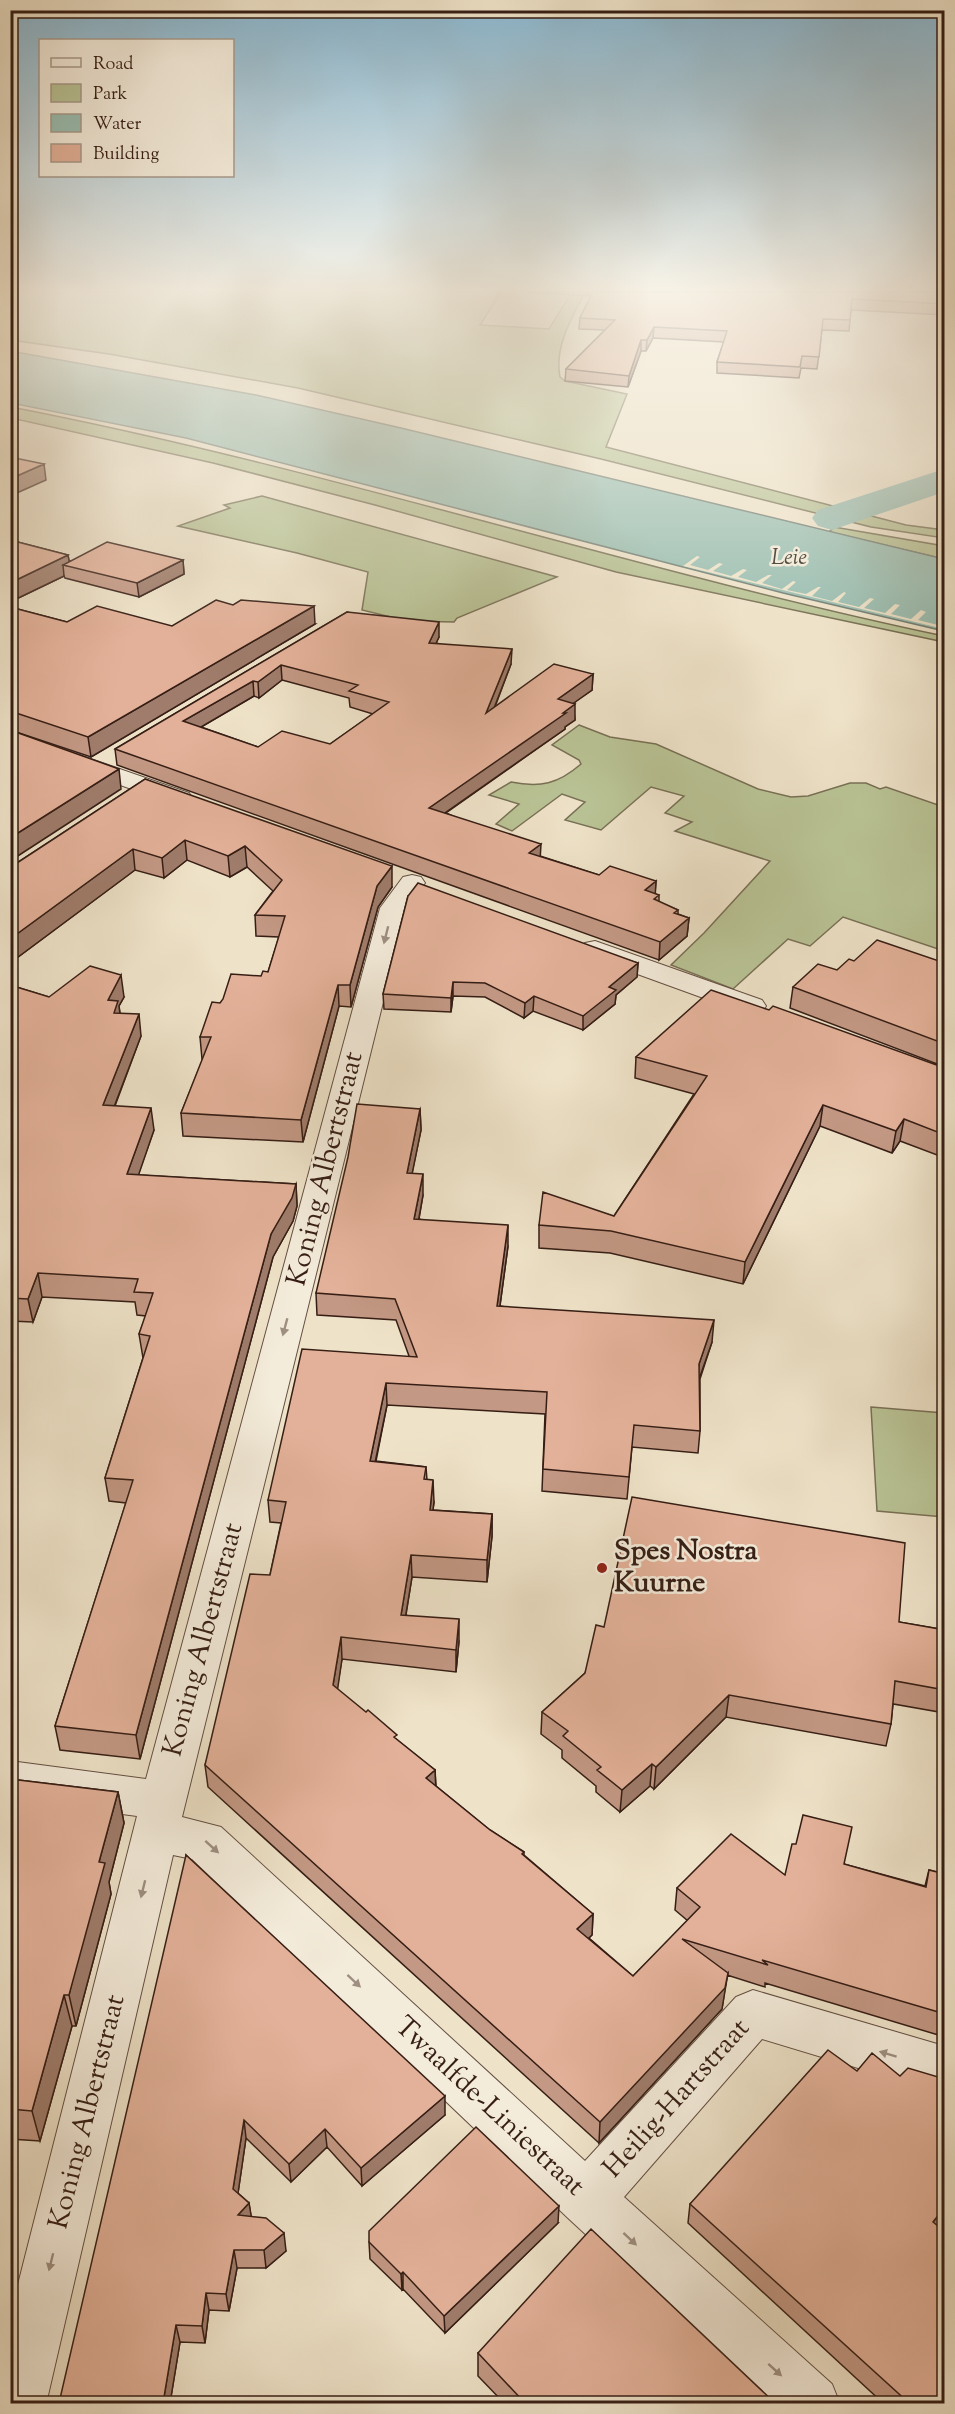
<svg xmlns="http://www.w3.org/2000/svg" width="955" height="2414" viewBox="0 0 955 2414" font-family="'Sorts Mill Goudy',serif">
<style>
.green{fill:#b9c395;stroke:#787055;stroke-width:1.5}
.water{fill:#9abeb1;stroke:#727e73;stroke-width:1.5}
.pier{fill:#eee2c8}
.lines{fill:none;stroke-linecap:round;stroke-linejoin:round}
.river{fill:#9abeb1;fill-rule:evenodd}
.street-casing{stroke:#644f42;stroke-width:2}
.street{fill:#f4ecdb;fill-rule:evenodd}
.wall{fill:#c39884;stroke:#361e15;stroke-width:1.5;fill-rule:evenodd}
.shaded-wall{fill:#9f7c6b;stroke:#361e15;stroke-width:1.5}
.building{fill:#e3b199;stroke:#361e15;stroke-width:1.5;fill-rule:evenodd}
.oneway{fill:#9e8f82}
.poi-dot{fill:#8f2418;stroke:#f4ecdb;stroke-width:2}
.labels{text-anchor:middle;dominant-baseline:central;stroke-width:5;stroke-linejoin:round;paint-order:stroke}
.far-water-label{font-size:22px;font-style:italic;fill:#544e44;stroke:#f4ecdb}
.near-street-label{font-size:28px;fill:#361e15;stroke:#f4ecdb}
.near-poi-label{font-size:28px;font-weight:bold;fill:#361e15;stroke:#f4ecdb;text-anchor:start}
</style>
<rect width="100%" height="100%" fill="#eee2c8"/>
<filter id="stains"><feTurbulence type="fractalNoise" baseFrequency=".00333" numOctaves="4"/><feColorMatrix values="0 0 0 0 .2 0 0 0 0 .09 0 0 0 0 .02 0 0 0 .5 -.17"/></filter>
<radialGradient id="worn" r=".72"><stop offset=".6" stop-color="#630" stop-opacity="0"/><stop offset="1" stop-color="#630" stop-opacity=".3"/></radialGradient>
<path class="green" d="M11,292H501L480,325L549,329L572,292H585C572,317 554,347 560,377L565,381L627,394L606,447L906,525L944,530V538L871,527L601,459L298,388L109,354L11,340Z
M11,407C326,468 631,570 944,636V642L616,572L375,505L213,463L11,418Z
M262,496L557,577L457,618L454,622L407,621L362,610L368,572L297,553L178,526L230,508L224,505Z
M834,527L944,546V559L829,532Z
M579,725L610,737L656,744L758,789L791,797L808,796L850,783H866L880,789L886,787L944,807V951L843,917L810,946L788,939L733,989L671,965L704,933L770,861L675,831L692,822L665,813L684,796L651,787L601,830L565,820L585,802L562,794L512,831L496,824L519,804L489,795L511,782C540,788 558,784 581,764L579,760L552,745Z
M871,1407L944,1413V1517L877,1511Z"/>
<path class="water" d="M10,351L256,395L401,428L944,559V631L783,593L186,438L11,403Z"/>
<path class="pier" d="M697,556L700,557L690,565L708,570L719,563L723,564L713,571L731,576L743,569L747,570L738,577L756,582L768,575H772L762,583L782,589L793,581L796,582L787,590L806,594L818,587H821L812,596L832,601L844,592L846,593L838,602L859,607L870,598L874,599L864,608L885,613L895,604L900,605L891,614L911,619L921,610L926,612L918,620L938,625L944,619V629L683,566Z"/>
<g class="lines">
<path class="river" d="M944,469V492L832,530L818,526L812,518L818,510Z"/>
<g class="street-casing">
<path id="street" d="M10,731L189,793L192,798L189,803L180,805L171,803L10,746Z
M412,875L421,877L425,883L406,909L182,1817L221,1827L585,2161L736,1997L753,1990L944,2046V2094L762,2039L624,2197L832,2384L840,2404H769L568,2218L192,1859L173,1855L46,2404H10V2316L137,1816L10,1799V1761L146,1779L380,908L403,877Z
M595,941L762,1000L766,1006L762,1012L752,1015L742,1012L585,955L581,949L585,943Z"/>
</g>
<use href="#street" class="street"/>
</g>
<path class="wall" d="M522,292H945V315L851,310L849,331L822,330L817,369L801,368L799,378L717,373V362L724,342L653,338L646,351H641L628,387L565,381L566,369L605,330L579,329L580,318L591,296Z
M10,540L68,555L69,561L183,560L184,574L139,597L65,578L64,576L10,602Z
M10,607L67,622L172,626L315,624L91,757L10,730Z
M347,612L439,637L436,643L511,664L495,707L593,674L592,690L573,703L575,720L565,727V729L446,813L540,856L599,875L656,881L655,894L659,895V902L678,910V914L689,918L687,936L659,960L117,765L115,749ZM282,680L349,698L350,707L373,714L330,744L258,747L201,727L254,696L259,698Z
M145,779L392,887L378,907L351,1007L339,1006L303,1142L183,1136L181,1113L203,1059H202L200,1037L220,1003L268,972L279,937L256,936L255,915L273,891L247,867L230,877L187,860L164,878L135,870L10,963V864L17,863Z
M408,896L638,963L637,977L616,995L615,1004L583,1030L533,1011L524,1018L485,997L453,996L451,1012L384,1009L383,994Z
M854,961L945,963V1067L790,1008L793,987L837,970Z
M10,985L49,997H124L119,1006L120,1013L141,1036L115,1106L154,1130L138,1175L296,1184L297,1206L293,1221L273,1257L140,1759L60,1750L55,1726L126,1503L109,1501L105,1478L143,1358L139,1334L146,1316L137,1315L135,1302L42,1297L33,1322L10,1321Z
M769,1010L945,1068V1158L900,1141L892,1153L820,1126L743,1284L610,1253L539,1248V1225L614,1216L694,1094L635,1078L636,1057Z
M420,1109L421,1130L412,1173L423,1195L419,1219L508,1246L500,1306L712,1342L700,1379V1431L698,1453L632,1447L627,1499L542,1491L545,1414L387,1405L376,1461L426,1467L427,1480L434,1502L433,1510L492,1514V1536L487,1582L412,1577L406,1615L459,1641L456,1672L342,1659L337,1689L397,1740L435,1770L436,1786L490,1830L524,1852V1855L593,1914L592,1935L589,1938L633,1976L688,1921L675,1910L677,1888L785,1875L844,1864L925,1886L929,1870L945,1874V2037L765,1983V1987L727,1975L722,2009L599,2143L208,1787L205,1765L270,1575L281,1523L270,1522L268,1500L409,1356L396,1320L317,1315L316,1293Z
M899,1622L945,1630V1713L893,1704L891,1724L886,1746L726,1717L654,1789L650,1786L620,1812L596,1792V1786L562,1758V1750L541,1734L542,1712L585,1673L604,1627Z
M10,1779L118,1792L124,1823L109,1882L111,1894L76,2026H72L40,2141L10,2139Z
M186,1855L445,2115L362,2186L327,2147L291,2182L246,2138L238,2193L249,2203L251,2216L286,2251L266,2268H237L229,2311L209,2310L205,2343L180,2342L170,2403Z
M857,2071L900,2076L945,2218L938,2227L945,2403H883L688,2223L690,2204Z
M558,2223L445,2333L403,2289L402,2290L370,2259L369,2242Z
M478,2353L775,2403H504L478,2376Z"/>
<path class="shaded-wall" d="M654,327L653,338L646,351L647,340Z
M641,340V351L628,387L629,376Z
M44,464L46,480L10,496V479Z
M68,555L70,566L63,565L64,576L10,602V583Z
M183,560L184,574L139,597L137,583Z
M314,606L315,624L91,757L88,737Z
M439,622V637L429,658V643Z
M512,649L511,664L486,729V713Z
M281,665L282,680L259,698L258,682Z
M593,674L592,690L557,715L558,699Z
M253,681L254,696L184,737L183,721Z
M575,704V720L565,727V729L429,824V808Z
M119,769L121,789L10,861V838Z
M185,840L187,860L164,878L162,858Z
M541,844L540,861L529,853Z
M245,846L247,867L230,877L228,856Z
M133,849L135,870L10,963V939Z
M392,866V887L378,907L351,1007L350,985L377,886Z
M656,881L655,899L645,890Z
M689,918L687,936L659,960L660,942Z
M638,963L637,977L616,995L615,1004L583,1030V1016L609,987Z
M121,975L124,997L119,1006L121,1023L116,1035L108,1000Z
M453,982V996L451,1012V998Z
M338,985L339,1006L303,1142L301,1120Z
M534,996L533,1011L524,1018L525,1003Z
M139,1014L141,1036L106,1128L103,1105Z
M823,1105L820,1126L743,1284L745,1262Z
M151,1108L154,1130L131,1197L127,1174Z
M420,1109L421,1130L408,1194L407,1173Z
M904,1119L900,1141L892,1153L896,1131Z
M423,1174V1195L415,1240L414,1219Z
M296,1184L297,1206L293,1221L273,1257L140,1759L136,1735L271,1234Z
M508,1225V1246L497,1327V1306Z
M38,1273L42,1297L33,1322L28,1299Z
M714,1320L712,1342L697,1385L699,1364Z
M386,1383L387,1405L371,1482L370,1461Z
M433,1480L434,1502L430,1532V1510Z
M492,1514V1536L487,1582V1560Z
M411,1555L412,1577L402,1637L401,1615Z
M459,1619V1641L456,1672V1650Z
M341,1637L342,1659L335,1707L333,1685Z
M729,1695L726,1717L654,1789L656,1767Z
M652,1764L650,1786L620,1812L622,1790Z
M435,1770L436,1792L426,1778Z
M118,1792L124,1823L109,1882L111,1894L76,2026L69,1995L99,1862Z
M593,1914L592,1935L576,1950L577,1929Z
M728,1973L722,2009L599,2143L600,2122Z
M64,1995L72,2026L40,2141L32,2111Z
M445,2096V2115L362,2186L361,2168Z
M244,2120L246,2138L236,2207L233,2189Z
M325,2129L327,2147L291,2182L289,2164Z
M249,2203L252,2221L238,2215Z
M559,2206L558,2223L445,2333L444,2316Z
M945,2207V2218L927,2242L933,2222Z
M284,2233L286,2251L266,2268L264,2250Z
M10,2240L13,2249L10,2260Z
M234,2250L237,2268L229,2311L226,2294Z
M403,2272V2289L402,2290L401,2274Z
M206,2293L209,2310L205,2343L202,2326Z
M176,2325L180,2342L170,2403H163Z"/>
<path class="building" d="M593,292H945V304L852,299L850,320L823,319L819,357L802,356L800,367L717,362L727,331L654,327L647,340H641L629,376L566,369L615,320L580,318Z
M10,457L44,464L10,479Z
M10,540L68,555L10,583Z
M107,542L183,560L137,583L63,565Z
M216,600L233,605L241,600L314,606L88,737L10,711V607L67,622L97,606L172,626Z
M347,612L439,622L429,643L512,649L486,713L554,664L593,674L558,699L575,704L563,713H566L429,808L541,844L529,853L599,875L610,866L656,881L645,890L659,895L654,899L678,910L674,913L689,918L660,942L115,749ZM281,665L358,685L349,691L389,702L330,744L282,731L258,747L183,721L253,681L258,682Z
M10,730L119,769L10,838Z
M145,779L392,866L377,886L350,985H338L301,1120L181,1113L211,1037H200L212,1002L220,1003L223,999L231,974L261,976L263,971L268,972L285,916L255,915L282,880L245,846L228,856L185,840L162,858L133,849L10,939V864L17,863Z
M418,883L638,963L609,987L616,990L583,1016L534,996L525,1003L485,983L453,982L451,998L383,994L408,896Z
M877,940L945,963V990L942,993L945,994V1044L793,987L818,964L837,970L849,959L854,961Z
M90,966L121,975L108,1000L118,1001L114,1013L139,1014L103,1105L151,1108L127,1174L296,1184L292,1198L271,1234L136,1735L55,1726L133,1480L105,1478L150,1336L139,1334L153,1293L134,1292L138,1279L38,1273L28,1299L10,1298V1108L15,1102L10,1101V985L49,997Z
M711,990L769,1010L773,1006L945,1068V1135L904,1119L896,1131L823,1105L745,1262L611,1231L539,1225L543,1192L614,1216L707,1076L636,1057Z
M357,1104L420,1109L407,1173L423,1174L414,1219L508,1225L497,1306L714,1320L699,1364L700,1431L634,1425L629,1477L543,1469L547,1392L386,1383L370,1461L426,1467L424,1479L433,1480L430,1510L492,1514L487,1560L411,1555L401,1615L459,1619L456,1650L341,1637L333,1685L366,1712L368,1710L397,1735L394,1737L435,1770L426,1778L490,1830L524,1852L522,1854L593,1914L577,1929L633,1976L700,1907L677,1888L731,1834L785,1875L792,1844H796L803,1815L852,1827L844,1864L926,1887L929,1870L945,1874V2014L762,1960L768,1965L682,1939L728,1973L725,1988L600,2122L205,1765L250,1574L270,1575L286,1502L268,1500L302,1349L417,1357L395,1299L316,1293L348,1157Z
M632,1497L905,1543L899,1622L945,1630V1690L895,1681L891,1724L729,1695L656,1767L652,1764L622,1790L597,1770L601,1767L563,1736L568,1731L542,1712L585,1673L596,1625L604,1627Z
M10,1779L118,1792L99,1862L105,1863L69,1995H64L32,2111L10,2109V1871L17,1850L10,1849Z
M186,1855L445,2096L361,2168L325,2129L289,2164L244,2120L233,2189L249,2203L238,2215L266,2218L284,2233L264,2250H234L226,2294L206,2293L202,2326L176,2325L163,2403H59Z
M828,2050L857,2071L872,2053L900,2076L908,2068L945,2079V2207L933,2222L945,2232V2403H909L690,2204Z
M476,2127L559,2206L444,2316L403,2272L401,2274L369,2242V2231Z
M591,2229L775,2403H525L478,2353Z"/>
<defs><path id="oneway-solid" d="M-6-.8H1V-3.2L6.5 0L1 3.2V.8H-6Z" transform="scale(1.5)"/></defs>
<g class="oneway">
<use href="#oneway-solid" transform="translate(386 935) rotate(104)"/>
<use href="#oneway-solid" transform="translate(285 1327) rotate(105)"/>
<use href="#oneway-solid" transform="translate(212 1847) rotate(42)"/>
<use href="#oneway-solid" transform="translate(143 1889) rotate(104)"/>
<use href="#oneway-solid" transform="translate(354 1981) rotate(43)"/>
<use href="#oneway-solid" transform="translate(888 2054) rotate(-163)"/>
<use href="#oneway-solid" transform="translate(630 2239) rotate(43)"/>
<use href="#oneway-solid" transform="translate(51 2262) rotate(104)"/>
<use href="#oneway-solid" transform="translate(775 2370) rotate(42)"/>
</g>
<linearGradient id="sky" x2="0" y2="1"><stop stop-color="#89b8d2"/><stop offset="0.46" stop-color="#f7f2e6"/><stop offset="1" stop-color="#f7f2e6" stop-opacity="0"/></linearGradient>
<rect width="955" height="630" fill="url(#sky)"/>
<circle class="poi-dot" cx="602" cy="1568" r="6"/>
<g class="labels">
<g class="far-water-label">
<text x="789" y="559">Leie</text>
</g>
<g class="near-street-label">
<text transform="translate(326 1169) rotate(-76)">Koning Albertstraat</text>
<text transform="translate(204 1640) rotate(-75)">Koning Albertstraat</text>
<text transform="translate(677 2099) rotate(-48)">Heilig-Hartstraat</text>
<text transform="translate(489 2107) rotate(43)">Twaalfde-Liniestraat</text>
<text transform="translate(88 2112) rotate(-76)">Koning Albertstraat</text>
</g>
<g class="near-poi-label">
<text x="614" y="1552">Spes Nostra<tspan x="614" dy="32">Kuurne</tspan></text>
</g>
</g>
<rect width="955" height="2414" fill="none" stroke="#eee2c8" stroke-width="36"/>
<rect x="12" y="12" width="931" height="2390" fill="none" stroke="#361e15" stroke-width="3"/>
<rect x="18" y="18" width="919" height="2378" fill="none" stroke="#361e15" stroke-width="1.5"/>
<rect x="39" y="39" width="195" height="138" fill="#f4ecdb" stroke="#a89a8c" stroke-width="1.5"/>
<rect x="51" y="58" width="30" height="9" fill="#f4ecdb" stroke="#a89a8c" stroke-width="1.5"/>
<text x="93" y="69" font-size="18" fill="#361e15">Road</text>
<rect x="51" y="84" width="30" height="18" fill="#b9c395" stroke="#a89a8c" stroke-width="1.5"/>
<text x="93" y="99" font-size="18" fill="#361e15">Park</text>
<rect x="51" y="114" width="30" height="18" fill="#9abeb1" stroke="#a89a8c" stroke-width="1.5"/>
<text x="93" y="129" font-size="18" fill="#361e15">Water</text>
<rect x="51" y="144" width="30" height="18" fill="#e3b199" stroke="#a89a8c" stroke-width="1.5"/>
<text x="93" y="159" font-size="18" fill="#361e15">Building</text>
<rect width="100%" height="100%" filter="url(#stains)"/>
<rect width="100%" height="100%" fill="url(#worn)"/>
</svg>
